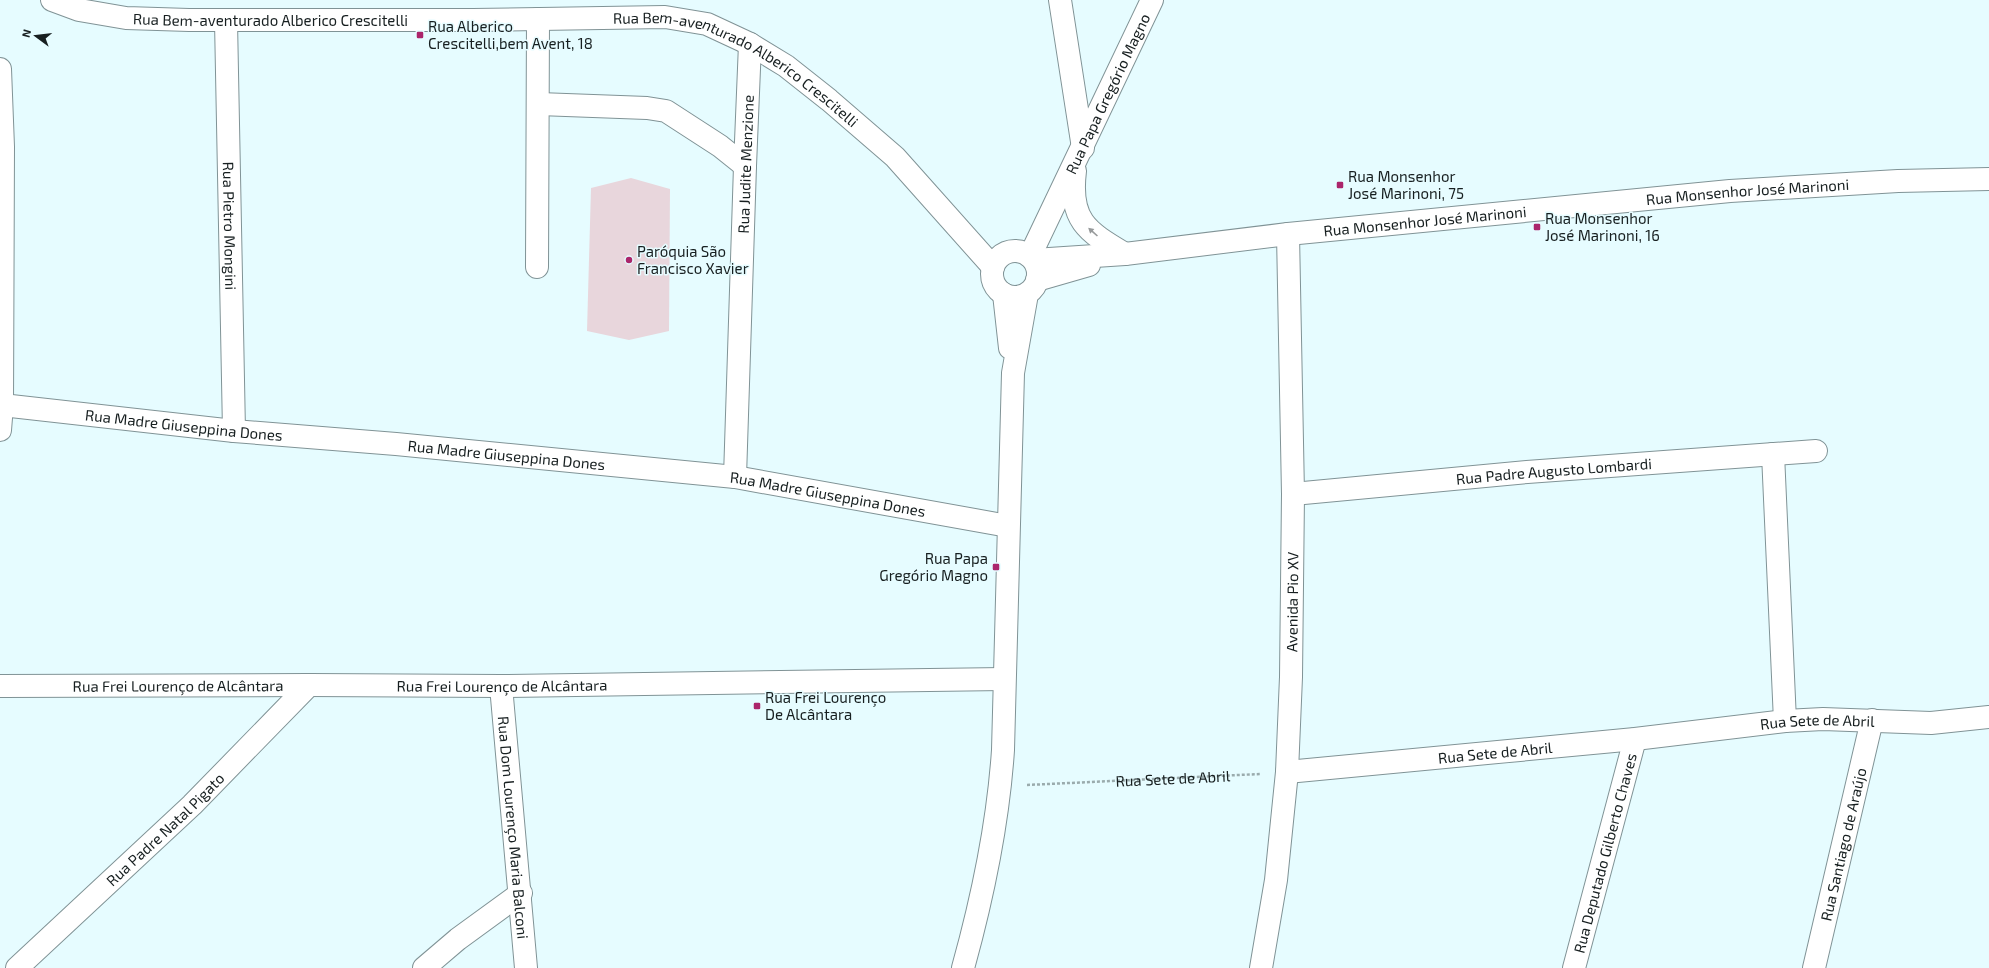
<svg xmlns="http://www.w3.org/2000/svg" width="1989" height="968" viewBox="0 0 1989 968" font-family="'Exo 2',sans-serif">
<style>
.building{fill:#e8d6dc}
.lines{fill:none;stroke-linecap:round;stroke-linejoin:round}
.minor-casing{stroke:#809396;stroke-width:24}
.path{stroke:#9aabad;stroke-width:2.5;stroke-dasharray:3 2;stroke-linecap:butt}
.minor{stroke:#fff;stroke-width:22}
.oneway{fill:#979a9b}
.poi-dot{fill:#ab256b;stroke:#e6fcff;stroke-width:1.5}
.labels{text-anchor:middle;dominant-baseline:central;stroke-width:3;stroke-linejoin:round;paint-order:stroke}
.street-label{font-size:15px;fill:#171f20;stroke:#e6fcff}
.poi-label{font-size:15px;fill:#171f20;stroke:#e6fcff;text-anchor:start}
</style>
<rect width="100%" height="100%" fill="#e6fcff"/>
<path class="building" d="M631,178L670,189L669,331L629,340L587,331L591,188Z"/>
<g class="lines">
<g class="minor-casing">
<g id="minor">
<path id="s2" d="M52,0L79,10L126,18L189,20H473L665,17L707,24L750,44L786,66L829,100L895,157L993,267"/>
<path d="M1060,0L1083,148"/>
<path id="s3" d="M226,21L234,431"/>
<path d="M0,69L3,147L2,405L0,430"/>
<path d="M539,104L647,108L666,111L720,146L745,166"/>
<path d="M1075,171C1069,220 1086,231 1125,254"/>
<circle cx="1015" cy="274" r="23"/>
<path id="s4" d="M1030,256L1152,0"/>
<path id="s5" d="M1034,260L1125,254L1288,234L1730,191L1898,181L1989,179"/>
<path d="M537,267L538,19"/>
<path d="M1037,280L1089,265"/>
<path d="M1004,294L1010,348"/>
<path id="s6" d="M2,405L234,431L396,444L735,477L1008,526"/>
<path d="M1773,454L1785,721"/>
<path id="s7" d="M735,477L745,166L750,44"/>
<path id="s8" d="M1293,494L1527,472L1816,451"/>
<path id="s9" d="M0,686L309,685L501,686L1004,679"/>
<path id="s10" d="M501,686L526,968"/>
<path id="s11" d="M1287,772L1635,739L1785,721L1823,719L1931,723L1989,717"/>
<path id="s12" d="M17,968L192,805L309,685"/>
<path d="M424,968L458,939L521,893"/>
<path d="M963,968C983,896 998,825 1003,750L1013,373L1027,294"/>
<path id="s13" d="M1261,968L1276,880L1287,772L1291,677L1293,494L1288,234"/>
<path id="s14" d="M1574,968L1635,739"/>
<path id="s15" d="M1814,968L1872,720"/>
</g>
</g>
<path class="path" id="s1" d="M1027,785L1260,774"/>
<use href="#minor" class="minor"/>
</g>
<defs><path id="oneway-solid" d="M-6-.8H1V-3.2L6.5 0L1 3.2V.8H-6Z"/></defs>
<use class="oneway" href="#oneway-solid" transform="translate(1093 232) rotate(-138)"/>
<g class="poi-dot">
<rect x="416" y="31" width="8" height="8" rx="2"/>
<rect x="1336" y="181" width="8" height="8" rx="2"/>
<rect x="1533" y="223" width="8" height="8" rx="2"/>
<circle cx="629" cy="260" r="4"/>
<rect x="992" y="563" width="8" height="8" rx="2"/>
<rect x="753" y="702" width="8" height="8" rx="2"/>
</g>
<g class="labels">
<g class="street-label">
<text stroke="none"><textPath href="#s2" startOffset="221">Rua Bem-aventurado Alberico Crescitelli</textPath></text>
<text stroke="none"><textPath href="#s2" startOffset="701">Rua Bem-aventurado Alberico Crescitelli</textPath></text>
<text stroke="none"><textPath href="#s4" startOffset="180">Rua Papa Gregório Magno</textPath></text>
<text stroke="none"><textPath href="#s7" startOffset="313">Rua Judite Menzione</textPath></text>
<text stroke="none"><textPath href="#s5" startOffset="717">Rua Monsenhor José Marinoni</textPath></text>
<text stroke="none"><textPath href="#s5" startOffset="393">Rua Monsenhor José Marinoni</textPath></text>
<text stroke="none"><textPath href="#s3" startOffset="205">Rua Pietro Mongini</textPath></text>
<text stroke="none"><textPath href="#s6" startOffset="183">Rua Madre Giuseppina Dones</textPath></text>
<text stroke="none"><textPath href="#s6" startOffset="507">Rua Madre Giuseppina Dones</textPath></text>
<text stroke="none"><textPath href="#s8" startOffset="262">Rua Padre Augusto Lombardi</textPath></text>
<text stroke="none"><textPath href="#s6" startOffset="831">Rua Madre Giuseppina Dones</textPath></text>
<text stroke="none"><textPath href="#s13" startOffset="368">Avenida Pio XV</textPath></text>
<text stroke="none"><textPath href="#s9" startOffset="178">Rua Frei Lourenço de Alcântara</textPath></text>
<text stroke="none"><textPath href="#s9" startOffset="502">Rua Frei Lourenço de Alcântara</textPath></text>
<text stroke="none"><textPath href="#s11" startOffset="533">Rua Sete de Abril</textPath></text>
<text stroke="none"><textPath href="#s11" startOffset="209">Rua Sete de Abril</textPath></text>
<text stroke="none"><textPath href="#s1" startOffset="146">Rua Sete de Abril</textPath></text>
<text stroke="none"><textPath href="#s10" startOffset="142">Rua Dom Lourenço Maria Balconi</textPath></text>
<text stroke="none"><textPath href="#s12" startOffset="203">Rua Padre Natal Pigato</textPath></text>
<text stroke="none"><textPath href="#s15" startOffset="127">Rua Santiago de Araújo</textPath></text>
<text stroke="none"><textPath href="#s14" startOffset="119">Rua Deputado Gilberto Chaves</textPath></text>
</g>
<g class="poi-label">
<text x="428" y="26">Rua Alberico<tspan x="428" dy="17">Crescitelli,bem Avent, 18</tspan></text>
<text x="1348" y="176">Rua Monsenhor<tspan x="1348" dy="17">José Marinoni, 75</tspan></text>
<text x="1545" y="218">Rua Monsenhor<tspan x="1545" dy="17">José Marinoni, 16</tspan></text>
<text x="637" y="251">Paróquia São<tspan x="637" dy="17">Francisco Xavier</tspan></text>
<text x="988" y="558" text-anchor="end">Rua Papa<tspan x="988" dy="17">Gregório Magno</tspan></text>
<text x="765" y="697">Rua Frei Lourenço<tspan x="765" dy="17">De Alcântara</tspan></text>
</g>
</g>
<g transform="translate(36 36) rotate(285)" stroke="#e6fcff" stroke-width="3" paint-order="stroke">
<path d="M0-3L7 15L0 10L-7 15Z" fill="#171f20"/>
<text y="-6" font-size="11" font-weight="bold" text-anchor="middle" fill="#171f20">N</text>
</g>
</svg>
